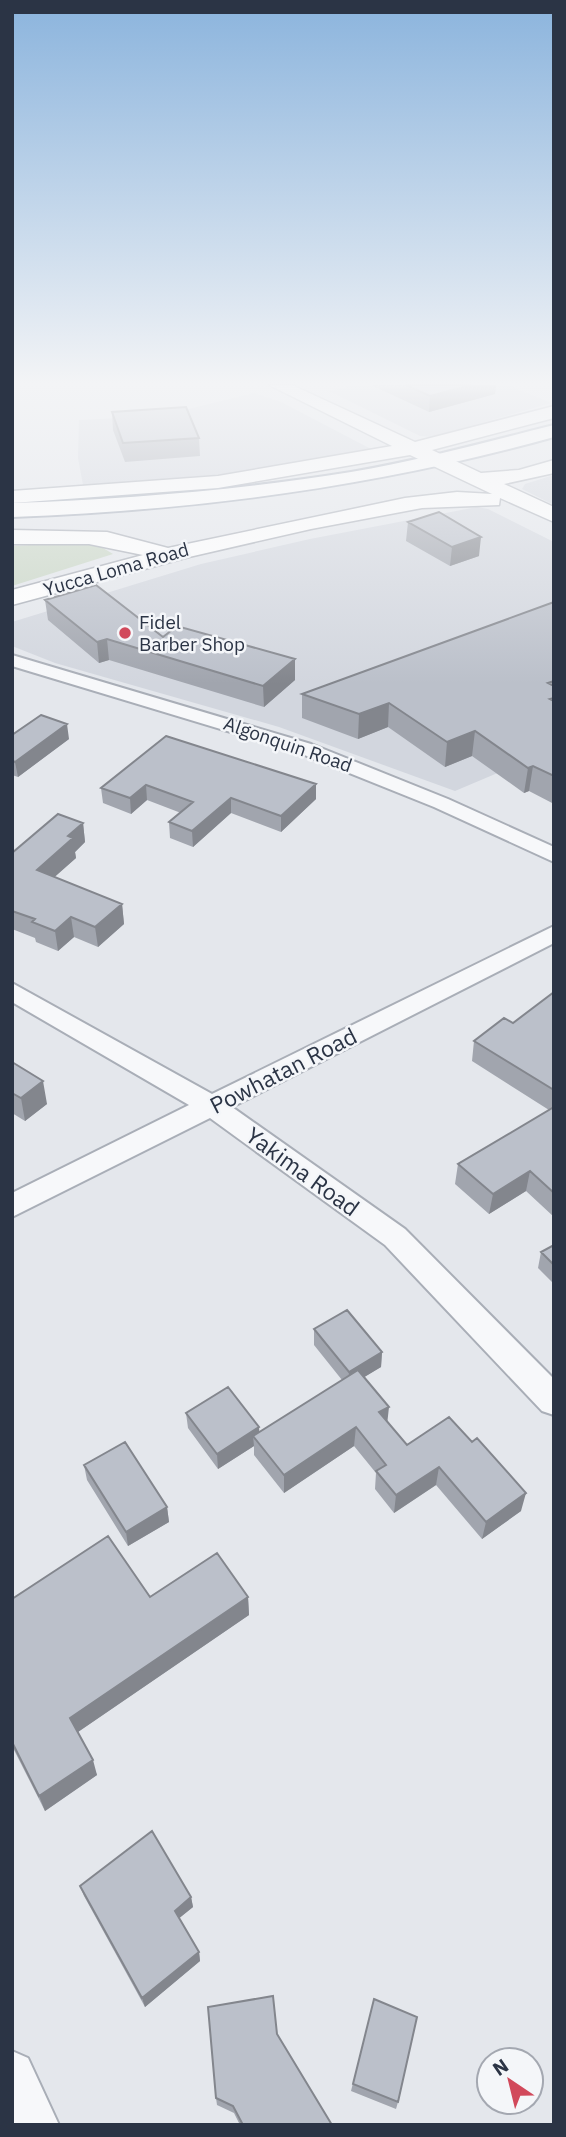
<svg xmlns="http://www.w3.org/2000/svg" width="566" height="2137" viewBox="0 0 566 2137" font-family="'IBM Plex Sans',sans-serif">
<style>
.built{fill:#d2d6de}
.green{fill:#c9d6c5}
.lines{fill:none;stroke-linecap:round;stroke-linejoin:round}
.street-casing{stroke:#a9aeb7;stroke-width:4}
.secondary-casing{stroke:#a9aeb7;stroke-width:3}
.primary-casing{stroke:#a3abb8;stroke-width:4}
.street{fill:#f7f8fa;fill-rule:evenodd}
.secondary{fill:#fff;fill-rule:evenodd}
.primary{fill:#fff;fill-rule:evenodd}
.wall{fill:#a1a5ae}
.shaded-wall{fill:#83868d}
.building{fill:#bbc0ca;stroke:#83868d;stroke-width:2}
.poi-dot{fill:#d1495b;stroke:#f4f6f9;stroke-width:2.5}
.labels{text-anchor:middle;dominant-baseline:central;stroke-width:5;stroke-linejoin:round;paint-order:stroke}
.far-street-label{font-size:19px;fill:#2b3445;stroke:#f4f6f9}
.far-poi-label{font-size:19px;fill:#2b3445;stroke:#f4f6f9;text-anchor:start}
.street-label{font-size:23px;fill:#2b3445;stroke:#f4f6f9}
</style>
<rect width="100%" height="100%" fill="#e4e7ec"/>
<path class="built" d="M356,385H508L551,403L432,437L420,436L329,391Z
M254,393L281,402L371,449L239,473L83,485L78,458L79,420L160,416Z
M554,475V505L522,489L525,484Z
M477,507L488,509L554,542V749L455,791L279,727L55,663L12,646V622L201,564L310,539Z"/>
<path class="green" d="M66,543L98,545L113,554L12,586V546Z"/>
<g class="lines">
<g class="street-casing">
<path id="street" d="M12,655L311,744L448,799L554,847V862L434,807L297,752L12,666Z
M554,926V943L232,1107L405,1229L554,1379V1415L542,1411L385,1245L210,1118L12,1217V1193L189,1105L12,1002V983L212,1094Z
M12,2051L28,2058L59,2125H12Z"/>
</g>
<g class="secondary-casing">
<path id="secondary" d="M269,385H292L415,442L554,406V418L432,450L481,473L519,470L554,460V473L504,484L554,507V522L500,498L499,505L422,508L311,529L189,557L12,605V590L143,555L89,544H12V530L107,532L168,548L405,498L457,492L492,494L410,455L218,488L12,503V491L218,476L392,446Z"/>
</g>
<g class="primary-casing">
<path id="primary" d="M554,425V437C376,487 197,510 12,517V503C126,499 239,490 351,472C420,460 486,442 554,425Z"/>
</g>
<use href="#street" class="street"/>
<use href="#secondary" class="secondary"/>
<use href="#primary" class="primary"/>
</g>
<path class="wall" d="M371,385H496L495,394L429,412Z
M112,412L199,438L200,456L125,462L113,430Z
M408,522L479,556L450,566L406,541Z
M45,600L163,637L295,659V680L264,707L109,660L99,663L48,620Z
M554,602V804L529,791L524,793L472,756L445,767L388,727L358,739L302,718V694Z
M12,735L69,739L18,777L12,775Z
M166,736L316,799L281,832L231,813L193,847L170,838L169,822L181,813L147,800L131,814L103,803L101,788Z
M83,823L85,842L75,852L76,858L54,877L122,904L124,924L98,947L74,937L58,951L36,942L35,938L12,929V853Z
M554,992V1217L526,1191L489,1214L455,1184L458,1164L549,1110L472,1061L474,1041L513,1023Z
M12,1062L47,1104L25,1121L12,1113Z
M554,1245V1284L538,1268L541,1252Z
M314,1329L382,1352L381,1367L364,1377L387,1422L407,1445L521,1511L482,1539L436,1485L394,1513L375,1489L376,1473L354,1446L284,1493L254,1455V1446L218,1469L188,1428L186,1413L259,1432L342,1380L314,1345Z
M84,1465L167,1507L169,1522L128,1546L87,1480Z
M150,1597H248L249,1615L78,1732L97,1775L45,1811L12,1746V1599Z
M80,1886L191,1897L193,1907L179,1918L199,1952L200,1961L145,2007L84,1896Z
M374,1999L398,2102L396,2109L351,2091Z
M277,2034L332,2125H240L234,2113L217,2105L216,2098Z"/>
<path class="shaded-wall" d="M471,385H496L495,394L429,412L430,396Z
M481,537L479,556L450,566L452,547Z
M107,639L109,660L99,663L97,642Z
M295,659V680L264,707L263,686Z
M389,703L388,727L358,739L359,714Z
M67,724L69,739L18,777L15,762Z
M475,731L472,756L445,767L447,742Z
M533,766L529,791L524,793L528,768Z
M316,784V799L281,832V816Z
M146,785L147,800L131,814L130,798Z
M231,798V813L193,847L192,831Z
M83,823L85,842L75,852L76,858L40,890L37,870L68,836Z
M122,904L124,924L98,947L95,927Z
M71,917L74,937L58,951L55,931Z
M43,1081L47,1104L25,1121L21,1098Z
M530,1171L526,1191L489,1214L493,1194Z
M382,1352L381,1367L348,1387L349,1372Z
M389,1407L387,1425L379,1412Z
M259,1427L260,1442L253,1436L254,1446L218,1469L217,1454Z
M356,1427L354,1446L284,1493V1475Z
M439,1467L436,1485L394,1513L396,1495Z
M526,1493L521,1511L482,1539L486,1522Z
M167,1507L169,1522L128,1546L126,1532Z
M248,1597L249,1615L75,1734L70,1718Z
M93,1760L97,1775L45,1811L39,1796Z
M191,1897L193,1907L177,1920L175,1911Z
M199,1952L200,1961L145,2007L142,1998Z"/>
<path class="building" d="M406,385H471L430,396Z
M186,407L199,438L123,443L112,412Z
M439,512L481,537L452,547L408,522Z
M96,585L163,637L177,626L295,659L263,686L107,639L97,642L45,600Z
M554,602V681L548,683L554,686V698L550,699L554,701V776L533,766L528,768L475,731L447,742L389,703L359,714L302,694Z
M41,715L67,724L15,762L12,760V735Z
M166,736L316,784L281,816L231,798L192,831L169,822L193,802L146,785L130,798L101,788Z
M58,814L83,823L68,836L73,838L37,870L122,904L95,927L71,917L55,931L32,922L35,919L12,911V853Z
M554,992V1090L474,1041L504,1018L513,1023Z
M12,1062L43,1081L21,1098L12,1093Z
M554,1107V1193L530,1171L493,1194L458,1164Z
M554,1245V1265L541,1252Z
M347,1310L382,1352L349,1372L314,1329Z
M358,1370L389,1407L379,1412L407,1445L449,1417L472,1442L477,1438L526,1493L486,1522L439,1467L396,1495L376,1471L386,1465L356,1427L284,1475L253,1436Z
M228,1387L259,1427L217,1454L186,1413Z
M125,1442L167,1507L126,1532L84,1465Z
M108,1536L150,1597L217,1553L248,1597L70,1718L93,1760L39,1796L12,1742V1599Z
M152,1831L191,1897L175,1911L199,1952L142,1998L80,1886Z
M273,1996L277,2034L332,2125H243L233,2106L216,2098L208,2007Z
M374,1999L417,2017L398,2102L353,2084Z"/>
<linearGradient id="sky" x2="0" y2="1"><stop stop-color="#8bb4dd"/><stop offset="0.56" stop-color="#f3f4f6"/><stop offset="1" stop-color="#f3f4f6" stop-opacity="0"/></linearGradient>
<rect width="566" height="684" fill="url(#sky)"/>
<circle class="poi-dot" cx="125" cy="633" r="7"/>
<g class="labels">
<g class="far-street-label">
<text transform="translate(116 569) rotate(-16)">Yucca Loma Road</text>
<text transform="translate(288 744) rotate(19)">Algonquin Road</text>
</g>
<g class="far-poi-label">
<text x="139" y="622">Fidel<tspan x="139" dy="22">Barber Shop</tspan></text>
</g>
<g class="street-label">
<text transform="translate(283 1070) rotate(-27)">Powhatan Road</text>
<text transform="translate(303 1171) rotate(36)">Yakima Road</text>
</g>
</g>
<rect width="566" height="2137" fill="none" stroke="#2b3445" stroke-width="28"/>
<g transform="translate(510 2081) rotate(325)"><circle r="33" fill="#f4f6f9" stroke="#a4a8b1" stroke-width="2"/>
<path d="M0-5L12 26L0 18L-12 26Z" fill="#d1495b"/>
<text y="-10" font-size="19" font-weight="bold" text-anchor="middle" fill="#2b3445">N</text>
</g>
</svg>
